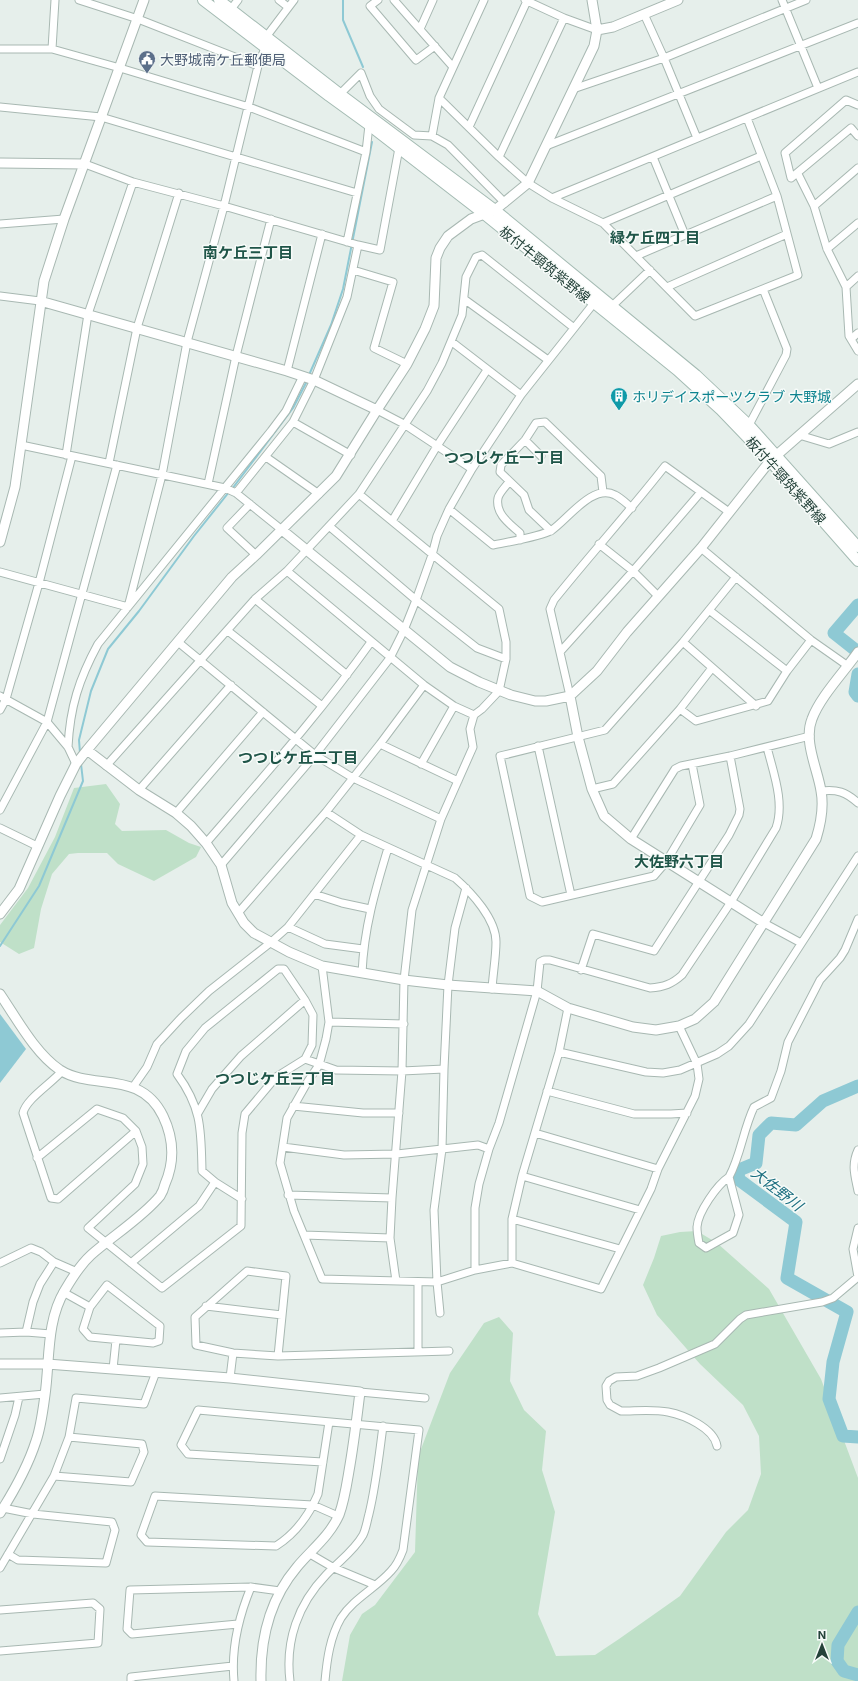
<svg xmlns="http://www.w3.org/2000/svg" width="858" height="1681" viewBox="0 0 858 1681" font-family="Inter,'Noto Sans JP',sans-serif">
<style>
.green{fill:#bfe0c8}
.water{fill:#8ec9d4}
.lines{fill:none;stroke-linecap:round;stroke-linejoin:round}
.stream{stroke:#8ec9d4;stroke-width:2}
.river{stroke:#8ec9d4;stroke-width:13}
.minor-casing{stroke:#a8b8b2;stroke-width:9}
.tertiary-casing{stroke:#a8b8b2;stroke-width:11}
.secondary-casing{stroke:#a4bbb3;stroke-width:12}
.minor{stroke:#fff;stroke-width:7}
.tertiary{stroke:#fff;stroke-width:9}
.secondary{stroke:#fff;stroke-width:10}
.labels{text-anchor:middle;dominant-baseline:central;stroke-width:3;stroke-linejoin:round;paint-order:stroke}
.service-label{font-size:14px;fill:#4e5e75;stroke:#f7fbf9;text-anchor:start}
.street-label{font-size:14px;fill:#24423a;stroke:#f7fbf9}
.culture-label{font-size:14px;fill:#0d838f;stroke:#f7fbf9;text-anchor:start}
.neighbourhood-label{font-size:15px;font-weight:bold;fill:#1f5548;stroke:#f7fbf9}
.water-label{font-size:15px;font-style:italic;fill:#1c6f80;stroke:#f7fbf9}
</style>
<rect width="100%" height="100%" fill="#e6efeb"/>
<path class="green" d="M106,784L120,804L115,824L122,831L166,830L189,843L201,847L196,857L154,881L118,864L107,853H78L69,854L52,874L41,909L34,948L19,954L0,942V925L28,888L55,837L74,788Z
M697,1231L717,1243L769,1289L821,1379L858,1478V1681H342L350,1635L362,1614L375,1605L415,1552L418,1457L450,1373L484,1323L499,1317L513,1333L510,1381L524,1410L546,1431L542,1470L555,1512L538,1614L556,1656L595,1655L619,1639L680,1596L726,1532L748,1510L761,1474L759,1436L743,1405L700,1364L657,1315L643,1285L654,1258L661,1236L680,1232Z"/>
<path class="water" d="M0,1014L26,1049L0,1083Z"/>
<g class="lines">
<path class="stream" d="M343,0V20L363,67
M309,375L331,325L343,289L372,142
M232,489L293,408L307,381
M80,753L79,740L91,691L108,649L139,611L194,536L229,492
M0,946L39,886L83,781L81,764"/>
<path class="river" d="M858,605L834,633L858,652
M858,674L855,692L858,696
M858,1086L823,1101L796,1125L771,1123L759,1135L756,1163L739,1170L738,1179L796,1222L787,1278L847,1312L833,1362L829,1399L843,1436L858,1437
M858,1612L838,1645L837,1661L844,1671L858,1675"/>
<g class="minor-casing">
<path id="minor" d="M79,0L138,19L258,66
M279,0L288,7
M378,0L370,6L416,60L435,46
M394,0L453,67
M484,0L439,98L499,157L528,183L552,198L603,223L695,316L798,275L777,196L747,118
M525,0L564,18L597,30
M782,0L818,88
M231,9L238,0
M644,14L664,58L697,138
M420,29L433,0
M266,37L294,0
M0,49H52L120,68L249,107L366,152
M52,49L55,0
M573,89L664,58L806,0
M340,94L361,73L370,96L379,109L414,135L432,136L448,145L505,203
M858,105L846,100L785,153L791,178L851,128L858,136
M0,107L101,117L357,193
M469,127L527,1
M432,136L439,98
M546,146L858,23
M499,157L564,18
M653,157L685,235
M85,164L133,182L224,206L358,245L347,297L314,380L293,422L236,493
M798,174L814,206L827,249L846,287L849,336L858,351
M552,198L858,72
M814,206L858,168
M603,223L761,156
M0,224L64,219
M347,242L366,152L369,125
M358,245L380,250L399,148
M827,249L858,223
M636,256L777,196
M353,270L393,282L374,348L407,364
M667,287L787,234
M846,287L858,276
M0,296L40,301
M464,299L548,360
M610,308L650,270
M851,339L858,333
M452,342L521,395
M287,371L322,234
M377,410L404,424L472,469
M293,422L351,455
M749,425L786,355L787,349L763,289
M799,435L829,444L858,432
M525,440L541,456
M21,445L225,488L236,493L282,530
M66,455L88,314L133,182
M266,457L319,494
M109,463L137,328L179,193
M509,482C506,486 499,493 498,498C495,514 510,524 520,533V540
M208,484L236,356L271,219
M359,494L499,609L506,642V659L499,691L482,709L474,715L470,729L473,747L441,819L412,910L404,980L402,1071L392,1198L390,1238L396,1281
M250,504L227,528L256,555
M449,509L493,545C507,542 540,537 552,530C568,519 593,483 615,495C621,498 627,504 632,508
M392,521L437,446L487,370
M329,526L416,600L477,648L506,659
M551,531L529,510L524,495L500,472L501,465L525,440L536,423L545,422L601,476L603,492
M599,544L633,571L658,596
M701,548L811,640L848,666
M287,571L424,685L454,706L474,715
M0,572L128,607
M255,599L347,675
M128,607L162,475L187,342L224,206L258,66L265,48
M709,610L787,671
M228,631L322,706
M178,642L315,755L353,778L441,819
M683,642L756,706
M560,652L633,571L701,492
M0,696L47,722L68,747L76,764
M570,696L550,609L554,600C590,555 629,512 665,466L729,512
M680,709L696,721L768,701L787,671L811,640
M0,710L6,699L39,583L72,456
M380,744L458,781
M538,746L571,895
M68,747C70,707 79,679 98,644L271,431L286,411L303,376
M421,764L454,706
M692,764L700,805L666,862L654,876L542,902L530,896L500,756L605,730L683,642L736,577
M106,766L255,599L287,571L359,494L427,391L442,363L462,315L466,277L476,257L482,255L574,328
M592,789L613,784L680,709L712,668
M139,790L231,685
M821,791C837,789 846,792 858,803
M0,810L47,722L117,465
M326,812L361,835L455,878C472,893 496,919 496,942C496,957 493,973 492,989
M176,813L263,712
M0,828L37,846
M631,839L675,769L681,766L730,756L810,736
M206,843C263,777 321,712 371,642
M221,865L315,755L390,658L404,630L416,600L432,555L437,536L449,509L472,469L521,395L594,303
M314,894L342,903L370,909
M238,913L326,812L380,744L424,685
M764,923L801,943
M288,927L325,944L363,949
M322,966L329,1022L326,1039L319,1065L308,1081L287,1118L280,1163L294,1211L322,1279L437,1282L475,1270L512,1263L601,1289L651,1189L658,1169L695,1096L699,1079L697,1064L679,1026
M581,970L593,934L654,951L729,835L739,815L740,809L730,756
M362,973C364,928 375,891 388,848
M329,1022L404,1024
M559,1052L646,1072L663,1073L680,1070L717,1054L729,1046L749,1024L858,856
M305,1059L336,1070L402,1071L444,1069
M62,1071C52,1083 26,1099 23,1113L51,1198L58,1199L136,1131
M133,1087L147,1067L157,1044L181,1018L209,991L270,943L288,927L361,835
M547,1091L634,1114H671L687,1113
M293,1106L363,1113H399
M198,1113L212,1089L241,1056L305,1000
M535,1133L658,1169
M283,1147L344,1155L397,1154L478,1145L489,1149
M858,1150C851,1165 855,1176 858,1191
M37,1158L97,1109L123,1118L136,1131L142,1147L143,1164L135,1184L88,1228L162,1288L241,1226L242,1133L245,1114L276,1077L305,1059L312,1045L313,1015L305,1000L284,969H278L205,1028L186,1051L177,1074C202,1108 201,1130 202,1171L215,1182L242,1199
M522,1176L640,1210
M729,1177C741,1155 743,1130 754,1107L771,1098L781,1071L788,1042L820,980L840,958L845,950L858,919
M729,1177L739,1215L733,1233L706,1248L699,1243C698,1238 697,1233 697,1227C698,1212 717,1185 729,1177Z
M288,1195L392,1198
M512,1219L620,1249
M858,1228L853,1249L858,1277
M304,1235L390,1238
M0,1263L31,1248L41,1252L54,1262L77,1272
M131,1263L199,1206L215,1182
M512,1263V1219L522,1176L559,1052L568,1008
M475,1270V1208L479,1184L489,1149L499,1123L537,991L540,962L544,960H550L650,988C664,987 672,984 682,975L731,902L776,828C785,802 773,772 767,747
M107,1285L160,1326L159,1341L153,1343L90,1337L83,1329L90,1307Z
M63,1292L90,1307
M206,1306L282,1315
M440,1313L437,1282L434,1210L442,1149L444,1069L448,985L455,928L466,888
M26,1332L33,1302L40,1284L54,1262
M0,1333L26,1332L51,1334
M418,1351V1282
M278,1356L286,1276L247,1271L195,1317L196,1345L233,1353L278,1356L449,1351
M113,1369L116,1340
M230,1378L233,1353
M360,1392L425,1398
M0,1398L45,1394
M329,1422L318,1494C309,1515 295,1534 276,1546L147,1542L141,1535L155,1496L313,1505L338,1516
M717,1446C714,1428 684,1415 668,1412C653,1409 636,1411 621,1411L610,1405L607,1400L606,1386L609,1381L616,1377L637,1376L659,1368L715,1344L740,1319L746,1315L822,1302L833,1298L858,1277
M0,1459L15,1415L19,1397
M323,1462L188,1454L181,1445L198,1410L419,1430L403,1550C400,1558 397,1565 391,1571C376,1588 353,1599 341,1618C330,1637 327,1659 325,1681
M54,1476L131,1482L144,1452L142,1444L69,1437
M3,1508L33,1514L112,1522L115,1530L106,1563L18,1560L8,1554
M310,1554L334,1568L375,1585
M0,1568L54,1476L69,1437L76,1398L144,1404L156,1372
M0,1610L93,1603L100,1609L98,1643L0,1651
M238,1624L132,1634L127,1629L130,1590L251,1587L280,1591
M131,1681V1677L233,1666
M234,1681C231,1649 239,1616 251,1587
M290,1681C285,1641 298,1604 326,1575C339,1561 354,1551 363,1535C366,1529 367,1521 369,1514C376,1485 379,1456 383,1426"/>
</g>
<g class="tertiary-casing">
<path id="tertiary" d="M597,30L613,27L678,0
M0,163L85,164
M40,301L287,371L314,380L377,410
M282,530L450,667L479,682L511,695L535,701H546L570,696L597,671L627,632L701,548L770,461L858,384
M0,542L15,487L44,281L64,219L144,0
M570,696L578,737L592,789L604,816L631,839L764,923
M87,750L139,790L176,813L191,826L206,843L221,865L232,903L244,923L254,933L289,952L322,966L404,980L448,985L537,991L568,1008L633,1027L656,1030L679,1026L695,1019L714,1002L816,839C821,823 824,807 821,791C818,770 803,741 812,719C820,697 844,672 858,652
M0,914L19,889L60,796L76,764L87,750L232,577L256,555L336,476L377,410L407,364L425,329L434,306L436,258L440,248L448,236L471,219L495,210L528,183L594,46L597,30L592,0
M0,994C17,1019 35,1053 60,1070C93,1091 140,1069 163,1116C174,1139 175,1161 165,1184C164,1188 162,1193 160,1196C143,1217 111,1237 91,1255C80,1265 72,1278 65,1290C46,1321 50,1360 45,1395C43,1410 41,1427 36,1441C28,1466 14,1491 0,1513
M0,1364H47L230,1378L360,1392C357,1417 354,1441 350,1465C347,1482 345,1499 339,1515C329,1537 311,1550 297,1567C269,1600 260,1639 261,1681"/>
</g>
<g class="secondary-casing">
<path id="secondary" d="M203,0L329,96L369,125L484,214L677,370L721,410L770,461L858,561
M219,0L340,94L495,210L696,375L749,425L858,547"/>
</g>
<use href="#minor" class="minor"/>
<use href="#tertiary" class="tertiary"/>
<use href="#secondary" class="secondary"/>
</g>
<defs>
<g id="civic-pin" transform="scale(0.9)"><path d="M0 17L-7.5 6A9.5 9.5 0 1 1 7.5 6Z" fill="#5c6f8a" stroke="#f7fbf9"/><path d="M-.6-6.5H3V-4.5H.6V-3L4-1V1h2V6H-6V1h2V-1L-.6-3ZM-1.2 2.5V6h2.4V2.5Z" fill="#fff"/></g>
<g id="building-pin" transform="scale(0.9)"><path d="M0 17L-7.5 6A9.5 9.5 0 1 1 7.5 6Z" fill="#0f9aa8" stroke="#f7fbf9"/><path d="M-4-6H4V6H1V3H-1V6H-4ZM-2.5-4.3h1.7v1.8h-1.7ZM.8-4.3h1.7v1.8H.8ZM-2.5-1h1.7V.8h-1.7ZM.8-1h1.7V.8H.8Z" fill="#fff"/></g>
</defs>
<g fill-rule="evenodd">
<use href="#civic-pin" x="147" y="59"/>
<use href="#building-pin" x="619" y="396"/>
</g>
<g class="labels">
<g class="service-label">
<text x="160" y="59">大野城南ケ丘郵便局</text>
</g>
<g class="street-label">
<text transform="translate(545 264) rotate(39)">板付牛頸筑紫野線</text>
<text transform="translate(786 480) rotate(48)">板付牛頸筑紫野線</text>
</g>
<g class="culture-label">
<text x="632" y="396">ホリデイスポーツクラブ 大野城</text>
</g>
<g class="neighbourhood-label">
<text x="655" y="237">緑ケ丘四丁目</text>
<text x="248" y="252">南ケ丘三丁目</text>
<text x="504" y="457">つつじケ丘一丁目</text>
<text x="298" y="757">つつじケ丘二丁目</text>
<text x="679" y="861">大佐野六丁目</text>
<text x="275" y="1078">つつじケ丘三丁目</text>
</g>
<g class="water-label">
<text transform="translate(777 1189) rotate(38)">大佐野川</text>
</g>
</g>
<g transform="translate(822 1645)" stroke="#f7fbf9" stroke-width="3" paint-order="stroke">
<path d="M0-3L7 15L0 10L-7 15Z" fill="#24423a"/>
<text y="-6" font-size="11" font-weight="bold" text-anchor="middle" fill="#24423a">N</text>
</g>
</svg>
